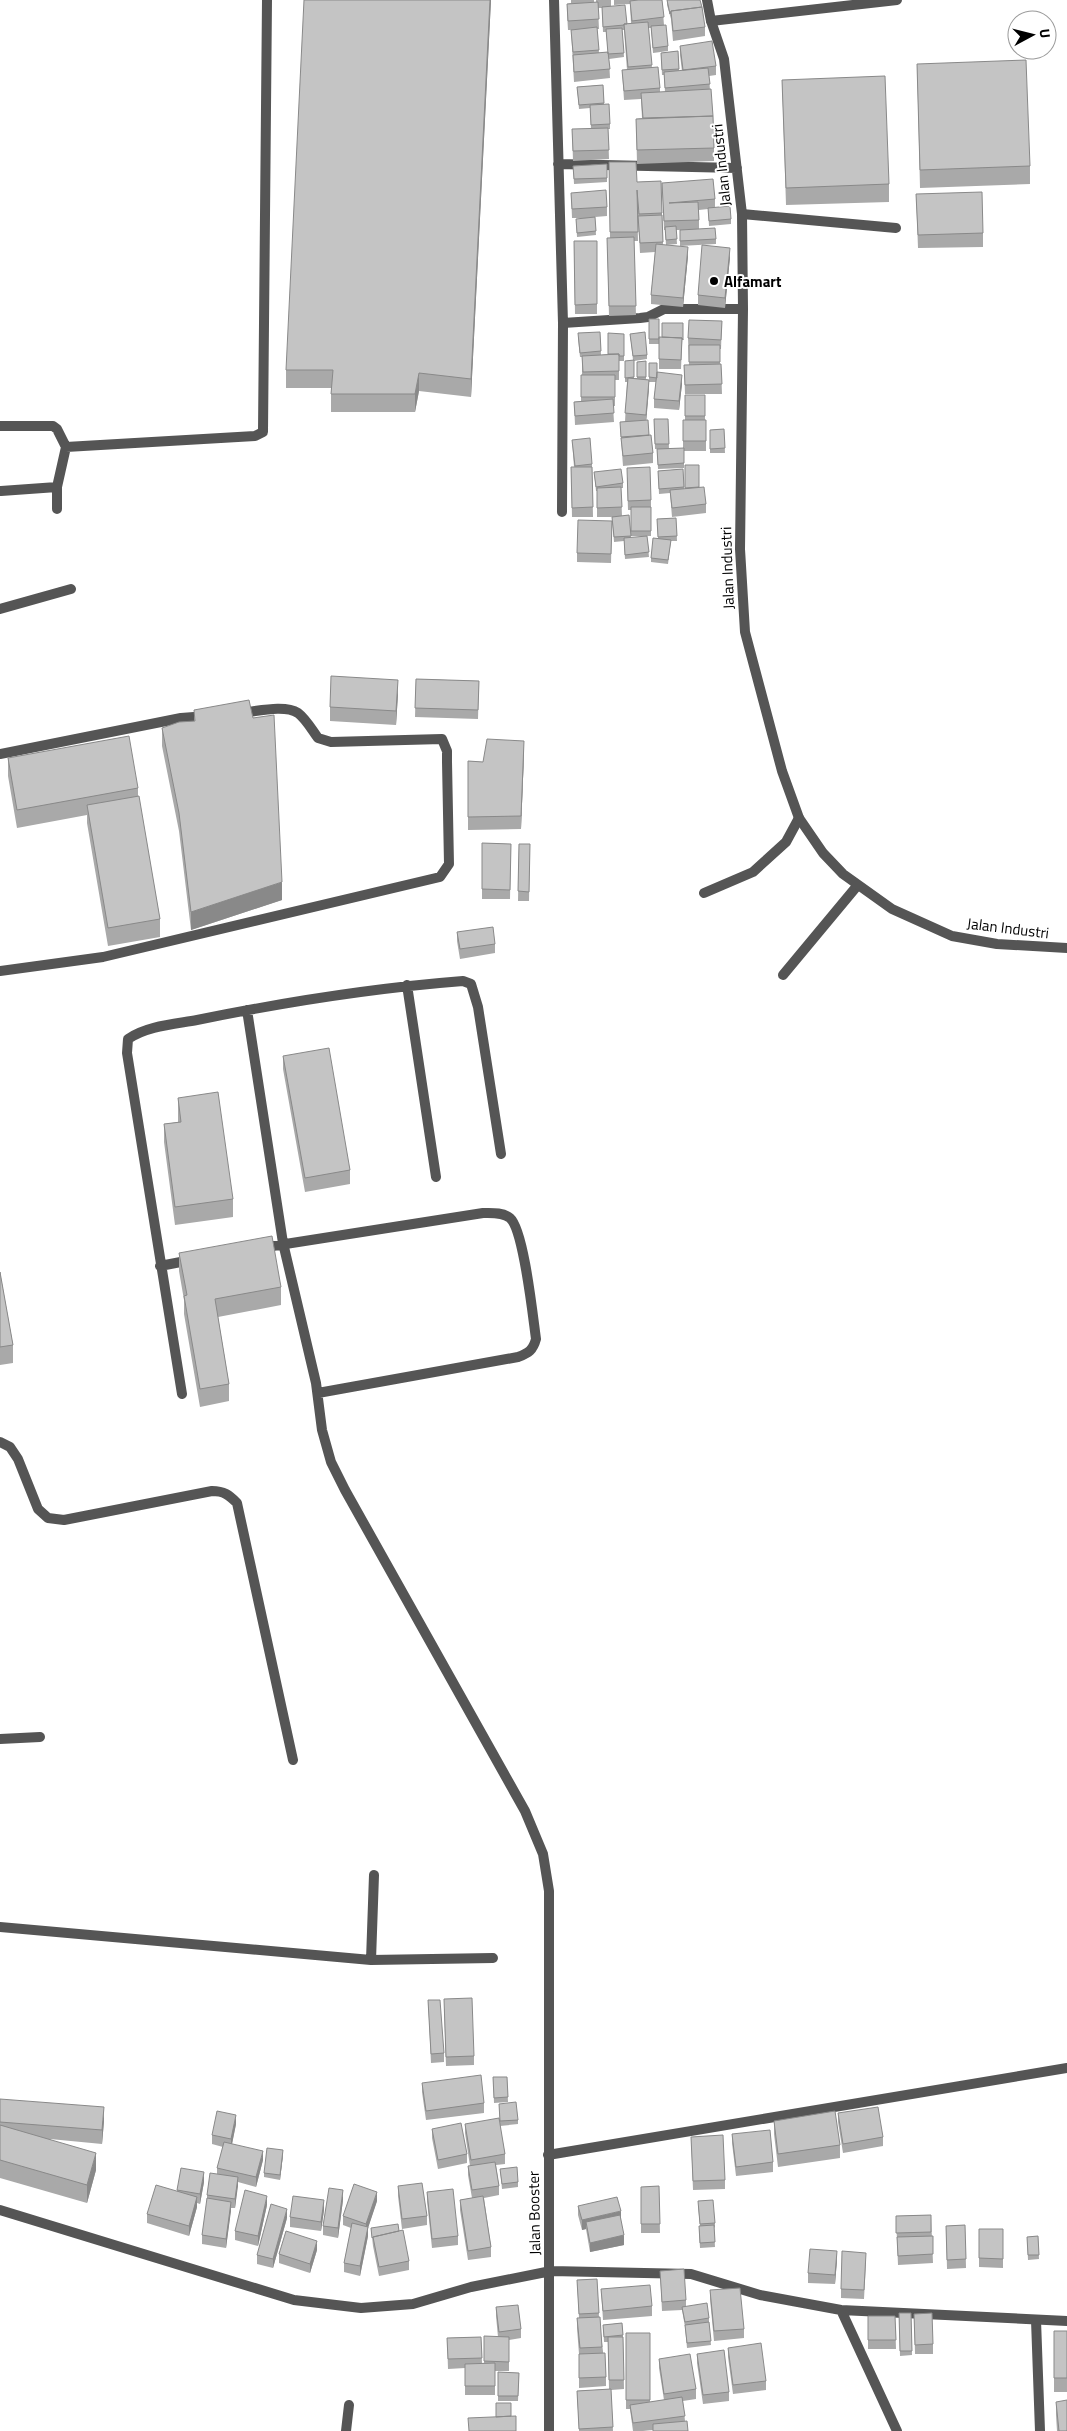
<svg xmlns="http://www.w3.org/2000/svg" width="1067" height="2431" viewBox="0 0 1067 2431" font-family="'Titillium Web',sans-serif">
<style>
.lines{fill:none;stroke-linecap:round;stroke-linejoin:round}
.service{stroke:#555;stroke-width:10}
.minor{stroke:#555;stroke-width:10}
.wall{fill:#a9a9a9;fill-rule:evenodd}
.shaded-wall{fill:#898989}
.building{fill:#c4c4c4;stroke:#898989}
.poi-dot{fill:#000;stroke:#fff;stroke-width:2}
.labels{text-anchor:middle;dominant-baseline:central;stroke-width:4;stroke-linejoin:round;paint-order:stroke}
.street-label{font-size:15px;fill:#000;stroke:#fff}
.poi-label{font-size:15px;font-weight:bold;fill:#000;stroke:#fff;text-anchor:start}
</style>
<rect width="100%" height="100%" fill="#fff"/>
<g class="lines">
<path class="service" d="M711,21L897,0
M742,214L896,228
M0,426H53L57,429L66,447L255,436L263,432L267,0
M1,491L57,487
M57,509V487L66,447
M0,609L71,589
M0,754L181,718L207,716
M704,893L753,872L786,842L799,818
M0,971L103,957L440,877L449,864L447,762V751L442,739L331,742L318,738C312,730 306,719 298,713C284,704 255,712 239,713
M783,975L857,886
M407,985L436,1177
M247,1010L283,1243L316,1383L322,1430L331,1462L345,1490L525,1811L543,1854L549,1891V1994
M260,1248L483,1213C491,1213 503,1212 510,1218C524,1230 533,1318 536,1339C533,1350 529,1353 518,1357L318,1393
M160,1266L191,1260
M182,1394L127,1053L128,1039C146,1026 175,1024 197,1020C285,1002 374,988 463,981L471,984L478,1007L501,1154
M0,1442L10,1447L18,1459L38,1509L48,1518L64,1520L212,1491C224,1491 229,1495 237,1503L293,1760
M0,1739L40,1737
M0,1927L371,1960L493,1958
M371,1960L374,1875
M548,2155L1067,2068
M346,2431L349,2405"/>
<path class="minor" d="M554,0L563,323L562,512
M707,0L711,21L724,59L742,214L743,309L740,549L745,632L782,771L799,818L823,853L843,874L892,909L952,936L997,944L1067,948
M558,164L737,168
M563,323L640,318L648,317L664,309H743
M549,1994V2431
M0,2210L294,2300L361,2308L413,2304L471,2287L551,2271L691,2274L760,2295L841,2310L1067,2321
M841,2310L897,2431
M1036,2320L1040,2431"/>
</g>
<path class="wall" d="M491,0L471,397L419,391L415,412H331V388H286V370Z
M571,0H594V2H596V0H611V6L627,24L631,23L630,4L614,5V0H662L664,25L668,46V51L653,53L651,28H648L652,68L660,88V92H665L664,75H662L661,53L678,51L679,71H682L680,55V46L716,66V75L709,76L714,148V161L637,164L636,119L642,118L641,99L624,100L622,70H627L624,30H622L624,57L609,59L610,78L574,82L571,30H568L567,13V4L571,3ZM598,8H602L603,32H606L608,52L599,53L597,29H599Z
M667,0L705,27V36L673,41L671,19L667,5Z
M917,64L1030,166V184L920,188Z
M782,80L889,184V202L786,205Z
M603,85L604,104L610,124V129H608L609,159L573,161L572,129H591L590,108L579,109L577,87Z
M609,162L637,182L661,181L663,245L688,256L683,307L651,304V295L655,252L640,253L637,202L638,241H634L636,315L609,316L607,238H610Z
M607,164V182L574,184L573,166Z
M662,183L715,199V207L731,219V224L709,226L708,209L699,210V229L716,239V244L680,246V230H681H676L677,244L666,245L665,230H664Z
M571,193L607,207V216L595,217L596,235L577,237L576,219L587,218H572Z
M916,194L983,233V247L918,248Z
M574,241H597V314H575Z
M730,257L725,308L698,305V295Z
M649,319H659V344H649Z
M722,321L721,349H720V364H721L722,394H685L684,365H689L688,338Z
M683,323L681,369H659V337H662Z
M600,332L601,355L608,354L624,334V361H619V380H615V406H613L614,422L575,425L574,402L581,401V375H582V357H580L578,338Z
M630,334L647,355V359L634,361V378H637V362L646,361V379L649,380V363H657V379L682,384L679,410L654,408V399L656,382H649L646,420L653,453V463L623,466L620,427L625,422L627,382H625V361L633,360Z
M685,395H705V420H706V451H684V468L658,469L657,449H667H655L654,419H668L669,449L683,448V420H685Z
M724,429L725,453H710V430Z
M572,440L592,464L593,517H572L571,467H574Z
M685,465L699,487L706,504V513L672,517L670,493L659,494L658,471L683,469L684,489H685Z
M594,472L623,483V488H621L622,516L629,515L631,538L646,536H631V510H628L627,477L651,500V536H647L649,557L625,559L624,541L614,542L612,517H597V491H596Z
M676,518L677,541H671L668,564L651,562V558L658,539L657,519Z
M612,521L611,563L577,562V553Z
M416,679L479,681L478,719L415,717Z
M398,694L396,725L330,721V707Z
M194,710L282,900L191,930L179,831L162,746V728L194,722Z
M524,754L521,829L468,830V761L483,762Z
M8,758L138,788V796L160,919V937L108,946L87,823V815L17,828L8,776Z
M482,843L511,844L510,899H482Z
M519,844H530L529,901H518Z
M457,932L495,944V953L460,959L457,941Z
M283,1056L350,1170V1184L305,1192L283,1069Z
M178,1098L233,1199V1217L175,1225L164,1142V1124L178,1122Z
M179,1253L281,1287V1305L218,1317L229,1384V1401L200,1407L184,1314V1300L179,1271Z
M0,1272L13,1345V1363L0,1365Z
M428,2000L444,2053V2062L431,2063Z
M444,2008L474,2056V2065L446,2066Z
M493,2077H507L508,2102L494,2103Z
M422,2083L484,2103V2113L426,2120L422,2092Z
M0,2099L104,2121L102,2144L50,2139L96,2170L87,2203L0,2178Z
M499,2104L518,2120V2124L500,2126L505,2154V2164L496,2165L499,2186V2195L484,2198L491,2247V2257L468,2260L460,2210V2200L472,2198L468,2175V2166H470L465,2133V2124L500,2125Z
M838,2113L883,2137V2146L843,2153L838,2122Z
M774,2121L840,2145V2158L778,2167L774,2134Z
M236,2124L232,2144L263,2160L256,2187L238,2182L235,2208H231L226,2248L202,2244V2235L207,2203V2195L217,2174V2168L223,2147L212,2144V2135Z
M432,2129L467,2154V2163L438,2169L432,2138Z
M732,2134L773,2162V2172L736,2176L732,2143Z
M691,2137L725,2180V2189L693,2190Z
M283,2155L280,2180L264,2177V2173Z
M500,2169L518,2182V2187L502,2189Z
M204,2182L200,2204L197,2203V2207L189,2236L147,2223V2214L177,2191V2190Z
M398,2186L427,2216V2225L402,2229L398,2196Z
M659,2186L660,2233H641V2187Z
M427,2192L458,2236V2245L432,2248L427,2201Z
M343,2200L338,2238L323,2235V2226Z
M377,2201L368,2228V2236L360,2276L344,2272V2263L351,2228L343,2225V2216Z
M267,2205L258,2246L235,2240V2231Z
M578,2206L621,2221L624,2245L590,2252L586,2229L582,2230L578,2215Z
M698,2206L715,2223V2227L714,2228L715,2247L700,2248L699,2231L700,2226Z
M324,2210L321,2231L290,2227V2217Z
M931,2215L933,2263L898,2265L896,2216Z
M287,2218L273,2268L257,2264V2255Z
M965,2225L966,2268L947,2269L946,2226Z
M371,2228L399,2231L409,2261V2270L379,2276L373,2246Z
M979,2229H1003V2268L979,2267Z
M1038,2236L1039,2259L1028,2260L1027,2237Z
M317,2250L310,2273L279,2263V2254Z
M837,2260L835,2284L808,2283V2273Z
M866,2262L864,2299L841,2298V2289Z
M660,2271L686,2300V2307L709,2318V2323L711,2345L687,2348L685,2327L682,2310L662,2311Z
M597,2279L599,2317L606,2377V2386L579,2388V2354L577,2328V2318H579L577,2280Z
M601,2289L652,2306V2316L603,2320Z
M710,2290L744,2329V2338L714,2341L710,2299Z
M496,2307L521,2329V2338L509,2340V2371H495V2395H465V2368L448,2369L447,2338L481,2337L482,2363H484V2336L498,2337L496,2316Z
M899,2313H911L912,2355L900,2356Z
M914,2314L933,2344V2354H915Z
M868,2316H895L896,2349H868Z
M622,2323L623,2337L624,2389L611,2390L613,2431H579L577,2391L609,2389L608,2342H604L603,2325Z
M1054,2331H1067V2392H1054Z
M626,2333H650V2402L664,2400L659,2368V2359L696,2389V2399L683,2401L685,2421L688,2431H653V2430L643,2431H633L630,2409H626Z
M728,2348L766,2381V2390L733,2394L728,2357Z
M697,2354L729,2392V2401L703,2404L697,2363Z
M498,2372L519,2373L518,2401H498Z
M1056,2402L1067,2431H1057L1056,2415Z"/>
<path class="shaded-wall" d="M490,0H491L471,397V379Z
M688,247V256L683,307V298Z
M730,248V257L725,308V298Z
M419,373V391L415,412V394Z
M682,375V384L679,410V401Z
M649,380V389L646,424V415Z
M398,680V694L396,725V711Z
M524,741V754L521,829V816Z
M282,882V900L191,930V912Z
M104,2107V2121L102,2144V2130Z
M236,2115V2124L231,2149V2139Z
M283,2150V2155L280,2180V2175Z
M263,2151V2160L256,2187V2177Z
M96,2153V2170L87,2203V2185Z
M204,2172V2182L200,2204V2194Z
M238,2177V2186L235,2208V2199Z
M343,2190V2200L338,2238V2228Z
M377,2192V2201L368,2228V2236L360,2276V2266L366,2233V2224Z
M267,2196V2205L258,2246V2236Z
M197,2197V2207L189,2236V2226Z
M324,2200V2210L321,2231V2222Z
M231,2202V2211L226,2248V2239Z
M287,2209V2218L273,2268V2259Z
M621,2211V2221L586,2222V2229L582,2230V2220Z
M624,2235V2245L590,2252V2243Z
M317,2241V2250L310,2273V2264Z
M837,2251V2260L835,2284V2275Z"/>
<path class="building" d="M304,0H490L471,379L419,373L415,394H331L333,370H286Z
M638,0H662L664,17L632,21L630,1Z
M667,0H700L702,7L671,11L670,14Z
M598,2L599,19L568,21L567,4Z
M625,5L627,24H624V25L603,27L602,7Z
M702,7L705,27L673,31L671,11Z
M648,22L652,65L628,67L624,24Z
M666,25L668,46L653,48L651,26Z
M597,27L599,50L573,52L571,30Z
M622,28L624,53L608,54L606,29Z
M712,41L716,66L683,70L680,46Z
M678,51L679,69L662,70L661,53Z
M608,52L610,69L574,72L573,55Z
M1026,60L1030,166L920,170L917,64Z
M658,67L660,88L624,91L622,70Z
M708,68L710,84L665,88L664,72Z
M885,76L889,184L786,188L782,80Z
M603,85L604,103L579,105L577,87Z
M711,89L713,116L643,118L641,93Z
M609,104L610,124L591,125L590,105Z
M713,116L714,148L637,150L636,119Z
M608,128L609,150L573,151L572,129Z
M609,162H636L637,182L661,181L662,213L639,214L637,190L638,232H610Z
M607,164V178L574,179L573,166Z
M713,179L715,199L669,203L698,202L699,220L664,221L662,183Z
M606,190L607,207L572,209L571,193Z
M982,192L983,233L918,235L916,194Z
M730,206L731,219L709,221L708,208Z
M662,215L663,242L640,243L638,216Z
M595,217L596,231L577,233L576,219Z
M676,226L677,239L666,240L665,227Z
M715,228L716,239L680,241V230Z
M634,237L636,306H609L607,238Z
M574,241H597V304L575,305Z
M656,244L688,247L683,298L651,295Z
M702,245L730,248L725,298L698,295Z
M649,319H659V339H649Z
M689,320L722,321L721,340L688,338Z
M662,323H683V340L682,338L662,337Z
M600,332L601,351L580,353L578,333Z
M645,332L647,355L633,356L630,334Z
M608,333L624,334V356H619V354H608Z
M659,337L682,338L681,360L659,359Z
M689,345H720V362H689Z
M619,354V371L583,372L582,356Z
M634,360V377L625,378V361Z
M646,361V377H637V362Z
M649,363H657V378L649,377Z
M721,364L722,384L685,385L684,365Z
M657,372L682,375L679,401L654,399Z
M581,375H615V397H581Z
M628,378L649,380L646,415L625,413Z
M685,395H705V416H685Z
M613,399L614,413L575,416L574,402Z
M654,419H668L669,444H655Z
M648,420L649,435L621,437L620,422Z
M683,420H706V441H683Z
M724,429L725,448L710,449V430Z
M651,435L653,453L623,456L621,438Z
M590,438L592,464L575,466L572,440Z
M684,448V463L658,465L657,449Z
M685,465H699V487L685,488Z
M571,467H592L593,507L572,508Z
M650,467L651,500L628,501L627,468Z
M621,469L623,483L596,487L594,472Z
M683,469L684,487L659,489L658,471Z
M621,487L622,507L597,508V488Z
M704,487L706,504L672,508L670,490Z
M631,507H651V531H631Z
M629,515L631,536L614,537L612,517Z
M676,518L677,536L658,537L657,519Z
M578,520L612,521L611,554L577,553Z
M647,536L649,552L625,555L624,538Z
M653,538L671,540L668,560L651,558Z
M331,676L398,680L396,711L330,707Z
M416,679L479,681L478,710L415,708Z
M249,700L253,718L274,715L282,882L191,912L179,813L162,728L179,722L195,721L194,710Z
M129,736L138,788L17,810L8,758Z
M487,739L524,741L521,816L468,817V761L483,762Z
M139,796L160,919L108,928L87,805Z
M482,843L511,844L510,890L482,889Z
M519,844H530L529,892L518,891Z
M493,927L495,944L460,949L457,932Z
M329,1048L350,1170L305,1178L283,1056Z
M218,1092L233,1199L175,1207L164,1124L181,1122L178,1098Z
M272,1236L281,1287L215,1299L229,1384L200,1389L184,1296L187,1295L179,1253Z
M0,1272L13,1345L0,1347Z
M472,1998L474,2056L446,2057L444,1999Z
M428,2000H440L444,2053L431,2054Z
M481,2075L484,2103L426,2111L422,2083Z
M493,2077H507L508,2097L494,2098Z
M0,2099L104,2107L102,2130L0,2122Z
M516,2102L518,2120L500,2121L499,2104Z
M878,2107L883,2137L843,2144L838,2113Z
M217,2111L236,2115L231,2139L212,2135Z
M835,2111L840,2145L778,2154L774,2121Z
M499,2118L505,2154L471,2160L465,2124Z
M461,2123L467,2154L438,2160L432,2129Z
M0,2125L96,2153L87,2185L0,2160Z
M770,2130L773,2162L736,2167L732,2134Z
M723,2135L725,2180L693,2181L691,2137Z
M224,2142L263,2151L256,2177L217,2168Z
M267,2148L283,2150L280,2175L264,2173Z
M495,2162L499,2186L472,2190L468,2166Z
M517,2167L518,2182L502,2184L500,2169Z
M181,2168L204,2172L200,2194L177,2190Z
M210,2173L238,2177L235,2199L207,2195Z
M422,2183L427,2216L402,2219L398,2186Z
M354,2184L377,2192L366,2224L343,2216Z
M156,2185L197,2197L189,2226L147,2214Z
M659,2186L660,2224H641V2187Z
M329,2188L343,2190L338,2228L323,2226Z
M453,2189L458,2236L432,2239L427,2192Z
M245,2190L267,2196L258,2236L235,2231Z
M293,2196L324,2200L321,2222L290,2217Z
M483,2196L491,2247L468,2251L460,2200Z
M617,2197L621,2211L582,2220L578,2206Z
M207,2198L231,2202L226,2239L202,2235Z
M713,2200L715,2223L700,2224L698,2201Z
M271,2204L287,2209L273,2259L257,2255Z
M620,2215L624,2235L590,2243L586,2222Z
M931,2215V2232L896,2233V2216Z
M352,2223L368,2227L360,2266L344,2263Z
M398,2224L399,2231L373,2237L372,2238L371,2228Z
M714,2225L715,2242L700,2243L699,2226Z
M965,2225L966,2259L947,2260L946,2226Z
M979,2229H1003V2259L979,2258Z
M403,2230L409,2261L379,2267L373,2237Z
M286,2231L317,2241L310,2264L279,2254Z
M933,2236V2254L898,2256L897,2237Z
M1038,2236L1039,2255H1028L1027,2237Z
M810,2249L837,2251L835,2275L808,2273Z
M842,2251L866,2253L864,2290L841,2289Z
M684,2269L686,2300L662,2302L660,2271Z
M597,2279L599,2313L579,2314L577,2280Z
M650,2285L652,2306L603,2311L601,2289Z
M740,2288L744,2329L714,2331L710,2290Z
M707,2303L709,2318L685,2322L682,2307Z
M518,2305L521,2329L499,2332L496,2307Z
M899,2313H911L912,2351H900Z
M932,2313L933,2344L915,2345L914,2314Z
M868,2316H895L896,2340H868Z
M600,2317L602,2347L580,2348L577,2318Z
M709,2322L711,2341L687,2343L685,2325Z
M622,2323L623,2335L604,2337L603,2325Z
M1054,2331H1067V2378H1054Z
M626,2333H650V2400H626Z
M484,2336L509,2337V2362L484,2361Z
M481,2337L482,2358L448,2359L447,2338Z
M608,2337H623L624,2380H609Z
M761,2343L766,2381L733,2385L728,2348Z
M724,2350L729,2392L703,2395L697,2354Z
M605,2353L606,2377L579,2378V2354Z
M690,2354L696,2389L664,2394L659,2359Z
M495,2363V2386H465V2364Z
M498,2372L519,2373L518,2396H498Z
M611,2389L613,2427L579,2429L577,2391Z
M682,2397L685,2416L633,2423L630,2405Z
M1067,2400V2431H1059L1056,2402Z
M496,2403H511V2416L496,2417Z
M516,2416V2431H469L468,2418Z
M687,2421L688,2431H653V2424Z"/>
<circle class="poi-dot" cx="714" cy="281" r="5"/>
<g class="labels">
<g class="street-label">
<text transform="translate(721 165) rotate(-96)">Jalan Industri</text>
<text transform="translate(727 568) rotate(-92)">Jalan Industri</text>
<text transform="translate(1008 928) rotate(7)">Jalan Industri</text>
<text transform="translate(534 2213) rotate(-91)">Jalan Booster</text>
</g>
<g class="poi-label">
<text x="724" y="281">Alfamart</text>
</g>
</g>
<g transform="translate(1032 35) rotate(83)"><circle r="24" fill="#ffffff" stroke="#999999"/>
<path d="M0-4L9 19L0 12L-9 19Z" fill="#000000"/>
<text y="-8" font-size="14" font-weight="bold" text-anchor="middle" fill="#000000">U</text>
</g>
</svg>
